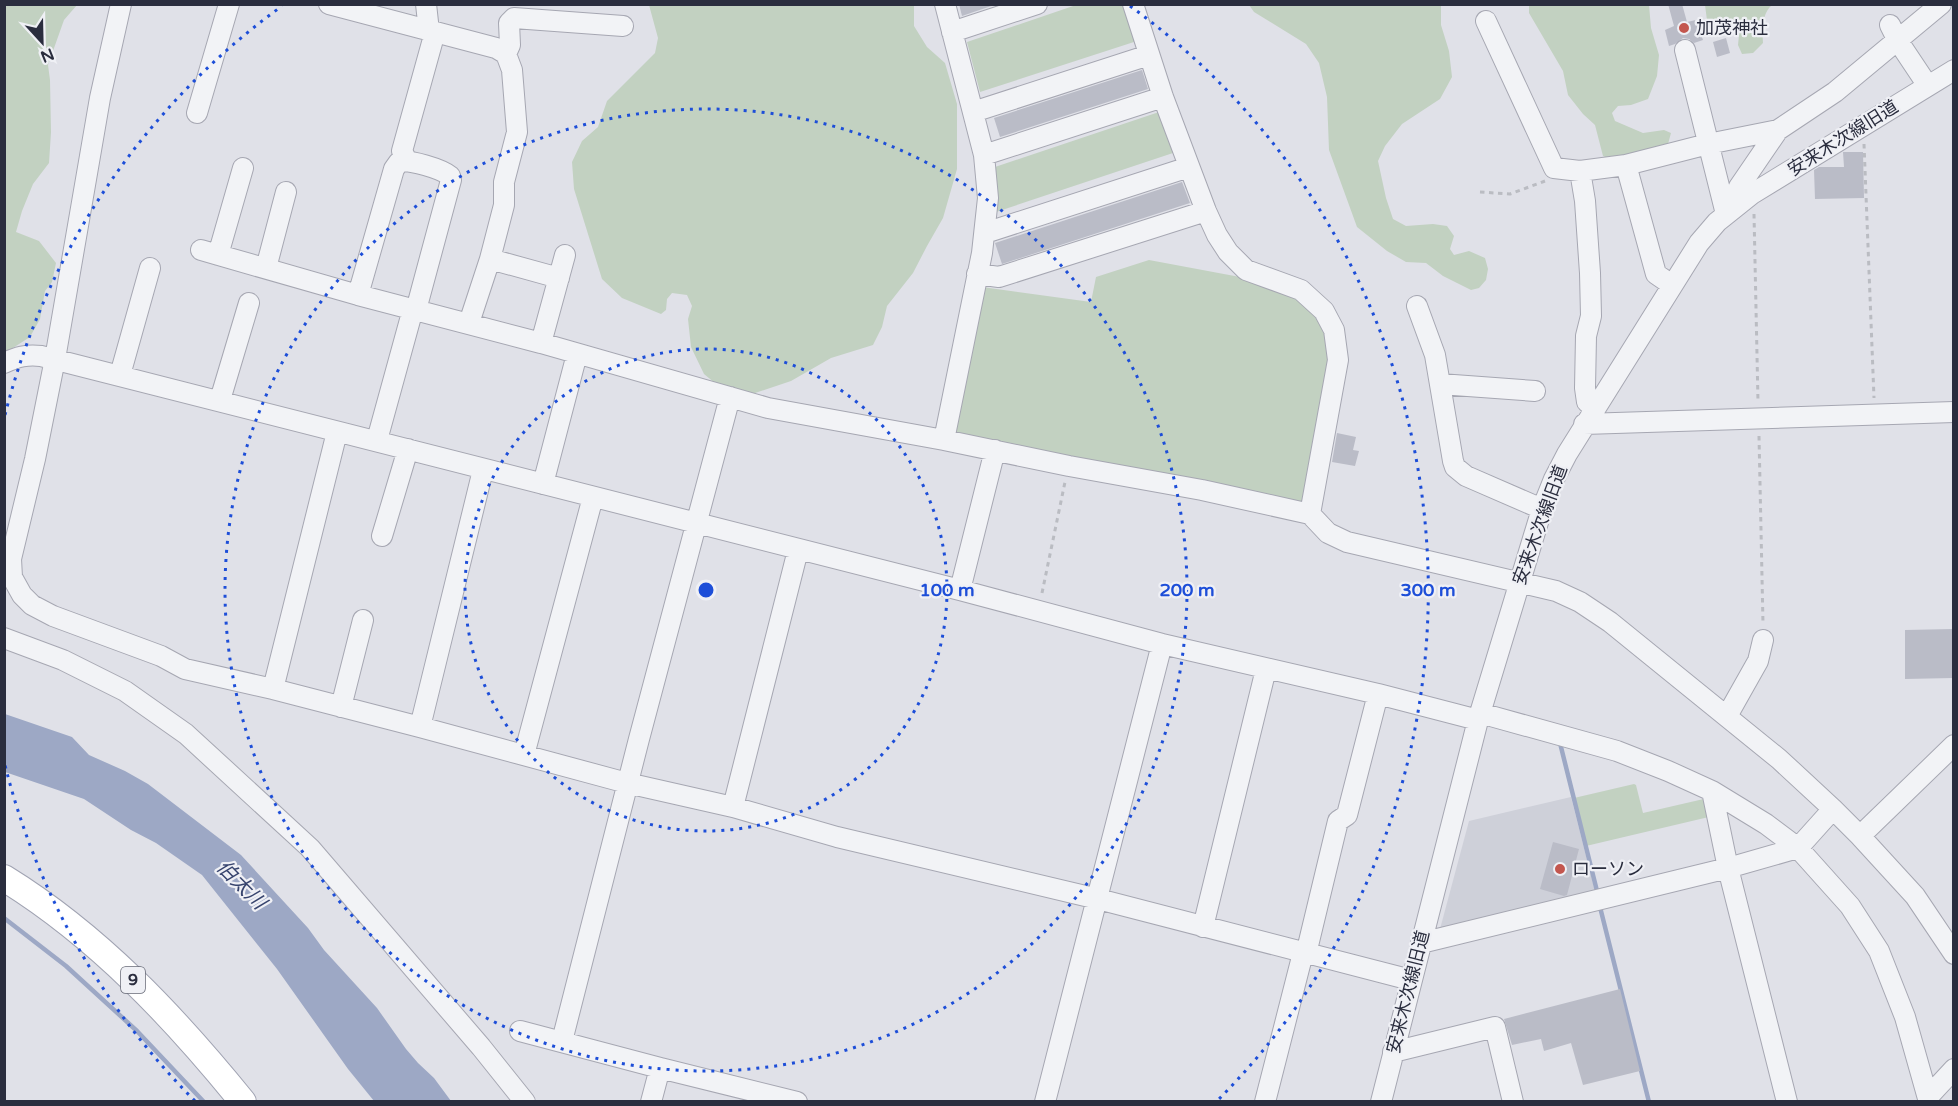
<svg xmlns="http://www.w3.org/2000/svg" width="1958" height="1106" viewBox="0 0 1958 1106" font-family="'Varela Round','Noto Sans JP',sans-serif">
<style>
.built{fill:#ced0d9}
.green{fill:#c2d1c1}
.water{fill:#9da8c5}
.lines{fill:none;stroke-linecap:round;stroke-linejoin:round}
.stream{stroke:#9da8c5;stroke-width:4.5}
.building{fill:#babcc7}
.minor-casing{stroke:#a6a7b2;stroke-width:22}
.major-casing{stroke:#a0a3b2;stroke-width:28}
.path{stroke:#babcc2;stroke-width:3;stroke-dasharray:4.5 4.5;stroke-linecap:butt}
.minor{stroke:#f2f3f6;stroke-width:20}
.major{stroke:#fff;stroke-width:26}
.ring{fill:none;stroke:#1d4ed8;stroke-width:3;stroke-dasharray:3 6}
.poi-dot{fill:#c3564e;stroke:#eff0f5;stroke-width:2}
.labels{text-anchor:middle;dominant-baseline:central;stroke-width:4.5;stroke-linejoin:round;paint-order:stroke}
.shield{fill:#eff0f5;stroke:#656875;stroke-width:1.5}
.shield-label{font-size:16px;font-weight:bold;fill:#2a2d3e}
.poi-label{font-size:18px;fill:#2a2d3e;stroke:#eff0f5;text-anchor:start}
.street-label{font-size:18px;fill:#2a2d3e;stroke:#eff0f5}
.water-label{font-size:20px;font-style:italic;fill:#37446e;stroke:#eff0f5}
.centre{fill:#1d4ed8;stroke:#eff0f5;stroke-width:3}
.ring-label{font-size:18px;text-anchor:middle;font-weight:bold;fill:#1d4ed8;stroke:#eff0f5;stroke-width:4.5;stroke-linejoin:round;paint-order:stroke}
</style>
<rect width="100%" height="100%" fill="#e0e1e8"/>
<path class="built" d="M1571,797L1596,895L1440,929L1469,821Z"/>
<path class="green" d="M1079,4L1125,5L1137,41L980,92L967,42Z
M5,5H77L64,20L48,65L50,80L51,132L49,163L33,184L22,211L16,232L39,241L56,263L52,282L45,291L40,319L30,337L5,353Z
M649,5H914V26L927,47L945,63L957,104V169L943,218L927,246L913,273L887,306L882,327L873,345L831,358L791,381L746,396L727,393L704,374L691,347L688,319L692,306L687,295L672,293L667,299L666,310L661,314L622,298L602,279L574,189L572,162L582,141L598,127L607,101L655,53L658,38Z
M1249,5H1441V25L1449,51L1452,77L1440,99L1402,124L1385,146L1378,161L1386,198L1393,219L1406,226L1433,224L1447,226L1454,236L1450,249L1454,255L1469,251L1485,258L1488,269L1486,280L1479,288L1471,290L1443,276L1426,263L1406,262L1387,251L1357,227L1329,150L1327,97L1319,63L1306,44L1254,12Z
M1529,5H1649L1651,28L1659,55L1657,76L1648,99L1631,105L1618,106L1612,113L1615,121L1643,133L1664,130L1671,133L1668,144L1616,162L1603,156L1595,125L1583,114L1568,95L1563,71L1529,13Z
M1705,5H1772C1762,13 1762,30 1763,43L1753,53L1742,54L1738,45L1739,35L1731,28L1712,31L1708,28Z
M1162,111L1176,152L996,212L995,167Z
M1149,260L1278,284L1306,299L1332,343L1303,504L953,433L982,287L1091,302L1096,277Z
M1634,784L1636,785L1643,813L1708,798L1713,816L1586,846L1574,798Z"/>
<path class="water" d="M5,714L72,737L89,755L125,771L148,784L241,855L308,928L324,950L377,1008L406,1049L418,1063L434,1078L451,1101H374L348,1069L277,969L202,875L156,843L131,830L84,799L5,772Z"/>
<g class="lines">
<path class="stream" d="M1560,743L1597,891
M1600,907L1649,1102
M4,918L66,966L137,1031L204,1102"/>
</g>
<path class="building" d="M959,4H997L962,16Z
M1668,4H1682L1687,22L1696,20L1703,40L1694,43L1689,39L1683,38L1675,44L1669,46L1665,30L1674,26Z
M1726,38L1730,53L1717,57L1713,42Z
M1142,70L1148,89L1000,137L994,118Z
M1843,152H1863L1864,198L1815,199L1814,170L1819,167H1844Z
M1182,182L1190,203L1002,264L995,243Z
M1337,433L1356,437L1353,450L1359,451L1355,466L1332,462Z
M1953,629V678L1905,679V630Z
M1553,842L1579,849L1567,895L1564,896L1540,889Z
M1620,989L1640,1071L1583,1085L1571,1043L1544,1051L1541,1039L1512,1045L1504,1019Z"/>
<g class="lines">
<g class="minor-casing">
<path id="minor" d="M121,4L100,98L55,359L35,459L11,559L12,577L22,595L32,605L53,616L161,656L185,669L273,689
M329,4L496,48L506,54L512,70L517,132L504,182V205L490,259L469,323
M426,4L429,31
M1133,4L1163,97L1206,211L1217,235L1228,252L1246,270L1301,290L1324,311L1334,330L1338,360L1310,514
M1486,21L1554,168L1580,171L1626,165L1708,144L1778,130
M1890,25L1898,41L1928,86
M952,32L1037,4
M1685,50L1726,214
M506,54L510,45L509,23L514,18L623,26
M973,112L1149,55
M197,113L229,4
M984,155L1163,97
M407,161L402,151L435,32
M1626,165L1656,274L1672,285
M1580,171L1585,201L1590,273L1591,316L1586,336L1585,388L1587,402L1594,408
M1727,212L1739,187L1778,130L1835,92L1941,4
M985,233L1189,167
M201,250L358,295L541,343L768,408L944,440L1069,466L1202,490L1310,514L1328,533L1347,542L1556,591L1580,602L1610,622L1779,759L1833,809L1860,836L1915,896L1954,954
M218,255L243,168
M490,259L559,278
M266,268L286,192
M977,274L999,277L1206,211
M358,295L394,169L399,162C409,159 442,169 450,176L451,180L416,310
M1417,306L1435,355L1453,461L1455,467L1466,476L1542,509
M541,343L565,255
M4,363C17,357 27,354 41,356L960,590L1162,644L1378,694L1478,720
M120,375L150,268
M1440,384L1535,391
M220,400L249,303
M1584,424L1954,412
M337,432L273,689L420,727L627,783L733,807L837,837L1098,899L1411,980
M377,440L413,309
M944,440L982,253L988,198L984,155L945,4
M543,484L577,354
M382,536L408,449
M960,590L995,450
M4,638L63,660L125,691L186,734L310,848L481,1047L525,1102
M341,707L363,620
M1480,713L1617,751L1668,771L1712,791L1766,824L1798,848L1850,906L1879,951L1905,1017L1929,1102
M1727,716L1758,661L1763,640
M420,727L483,470
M524,755L593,497
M1712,791L1728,868L1787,1102
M733,807L798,550
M1860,836L1954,745
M1203,927L1266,669
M1421,943L1728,868L1798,848L1833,809
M1306,954L1338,821L1347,815L1378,694
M520,1031L660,1068L797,1102
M562,1041L639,739L730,397
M1393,1052L1495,1027L1513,1102
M1928,1097L1954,1069
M651,1102L660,1068
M1045,1102L1162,644
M1265,1102L1303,953
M1381,1102L1478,720L1542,509L1554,479L1567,454L1699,243L1717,222L1752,194L1954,70"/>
</g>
<g class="major-casing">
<path id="major" d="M4,878C98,936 174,1017 243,1102"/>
</g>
<path class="path" d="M1864,144L1874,398
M1480,192L1510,194L1545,181
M1754,214L1758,402
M1759,436L1763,624
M1042,593L1065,482"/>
<use href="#minor" class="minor"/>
<use href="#major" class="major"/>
</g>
<g class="ring">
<circle cx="706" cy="590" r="241"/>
<circle cx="706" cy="590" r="481"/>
<path d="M195 1101A722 722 0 0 1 5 765M5 415A722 722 0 0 1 282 6M1130 6A722 722 0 0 1 1217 1101"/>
</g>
<g class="poi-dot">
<circle cx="1684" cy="28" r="6"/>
<circle cx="1560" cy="869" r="6"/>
</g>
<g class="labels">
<rect class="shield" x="121" y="967" width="24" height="26" rx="4.5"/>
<g class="shield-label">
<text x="133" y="980">9</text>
</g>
<g class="poi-label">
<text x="1696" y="28">加茂神社</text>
<text x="1572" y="869">ローソン</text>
</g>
<g class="street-label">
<text transform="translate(1843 138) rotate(-32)">安来木次線旧道</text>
<text transform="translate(1540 525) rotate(-70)">安来木次線旧道</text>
<text transform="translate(1408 992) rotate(-76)">安来木次線旧道</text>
</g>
<g class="water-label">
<text transform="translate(241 885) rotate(45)">伯太川</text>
</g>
</g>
<circle cx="706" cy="590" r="9" class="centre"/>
<g class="ring-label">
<text x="947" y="596">100 m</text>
<text x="1187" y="596">200 m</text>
<text x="1428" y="596">300 m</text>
</g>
<rect width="1958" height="1106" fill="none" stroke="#2a2d3e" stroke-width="12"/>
<g transform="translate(42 42) rotate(158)" stroke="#eff0f5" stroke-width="4.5" paint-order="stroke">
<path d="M0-4.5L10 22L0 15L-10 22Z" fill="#2a2d3e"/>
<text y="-9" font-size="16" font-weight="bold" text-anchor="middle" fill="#2a2d3e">N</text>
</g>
</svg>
